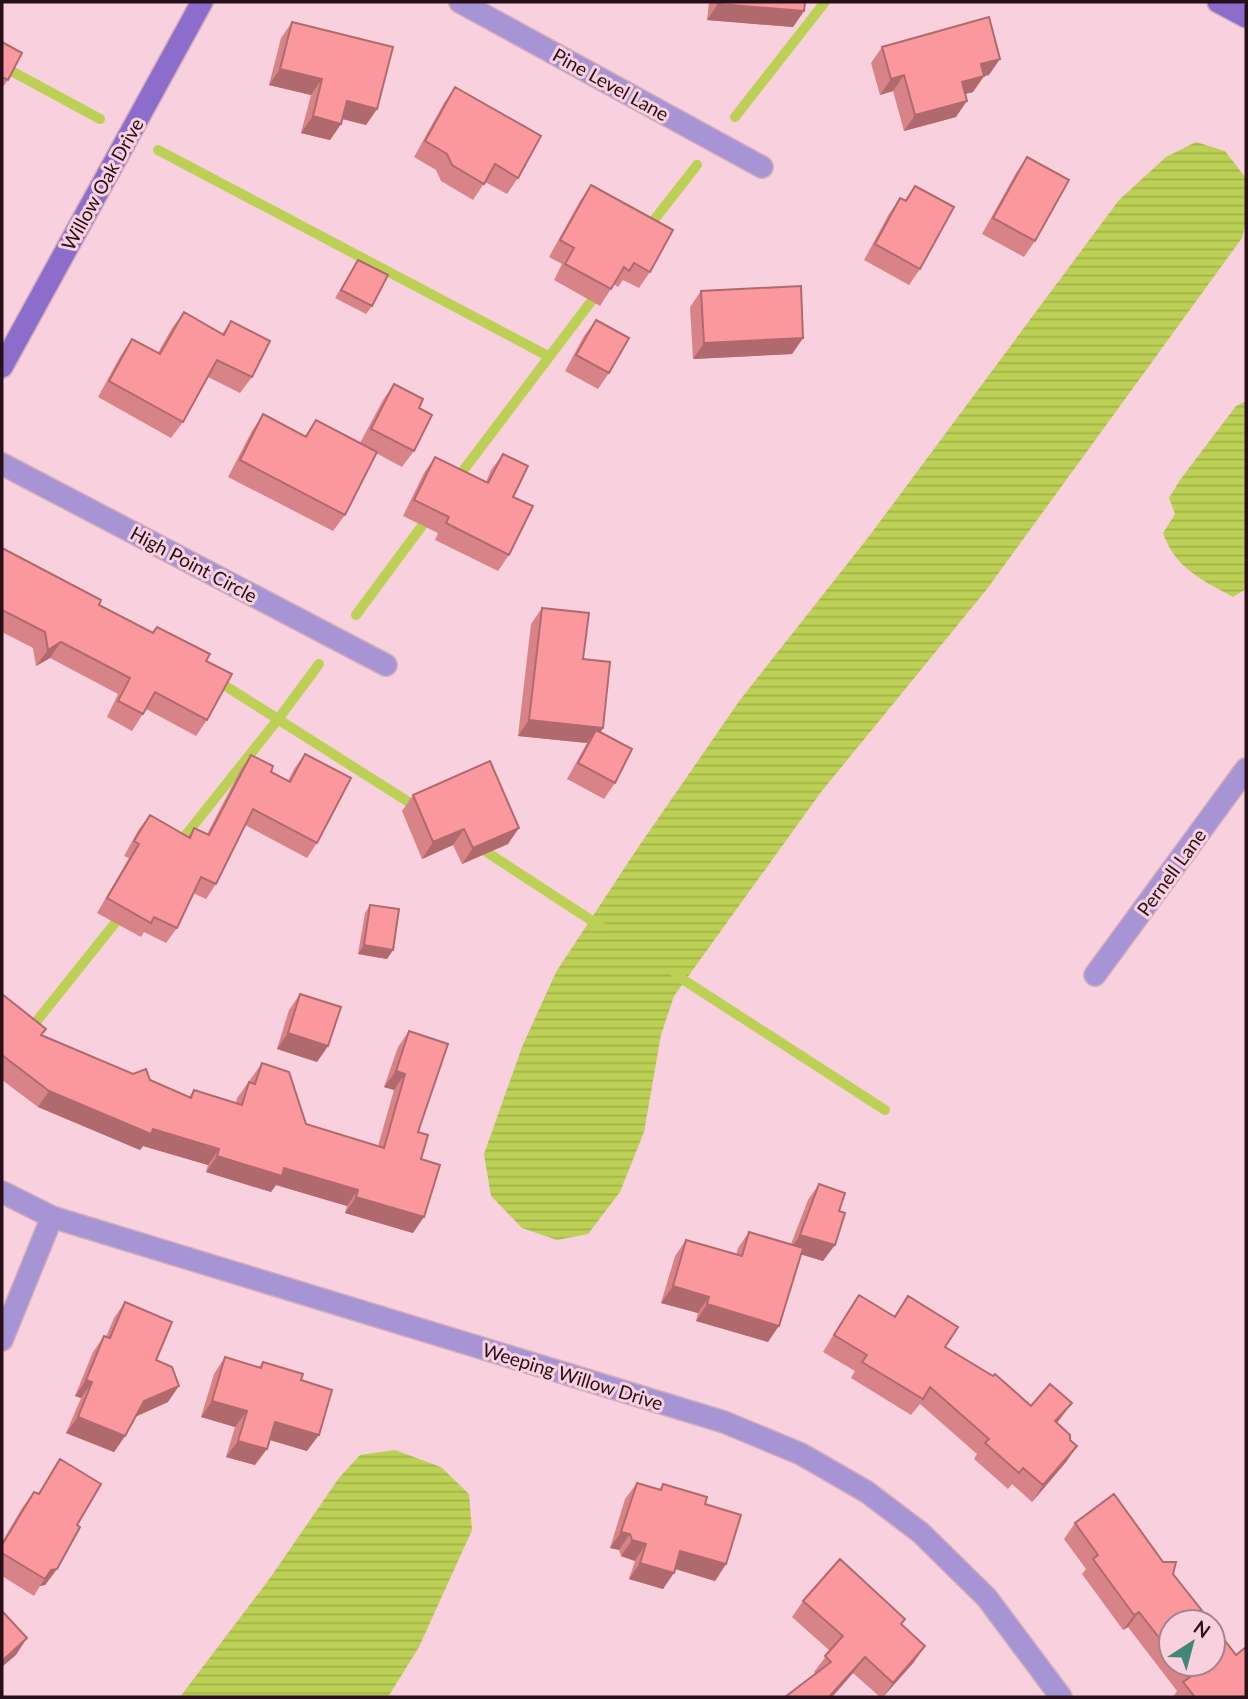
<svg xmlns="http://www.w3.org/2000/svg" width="1248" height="1699" viewBox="0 0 1248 1699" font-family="Lato,sans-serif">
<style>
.water{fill:url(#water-rules)}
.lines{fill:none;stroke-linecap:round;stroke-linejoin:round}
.stream{stroke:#bdd056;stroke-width:10}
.street-casing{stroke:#d3adba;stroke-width:24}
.secondary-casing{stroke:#d3adba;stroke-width:24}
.street{stroke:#a694d4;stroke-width:21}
.secondary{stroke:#8c6dcc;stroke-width:21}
.wall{fill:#d88387}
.shaded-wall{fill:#b06a6e}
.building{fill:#fb989d;stroke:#b06a6e;stroke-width:2}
.labels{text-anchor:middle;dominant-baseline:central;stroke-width:6;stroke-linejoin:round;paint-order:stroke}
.street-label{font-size:19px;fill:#271019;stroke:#f9d0dd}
</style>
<defs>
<pattern id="water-rules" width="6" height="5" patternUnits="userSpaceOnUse" patternTransform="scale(1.75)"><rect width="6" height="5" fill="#bdd056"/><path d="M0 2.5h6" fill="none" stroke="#a2b24a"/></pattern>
</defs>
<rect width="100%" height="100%" fill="#f9d0dd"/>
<path class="water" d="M1196,142L1225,151L1245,177L1246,221L1242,238L987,589L821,792L674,996L661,1035L644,1132L620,1192L588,1234L557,1240L522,1228L491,1196L484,1154L522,1047L556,972L637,849L740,700L870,535L1119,200L1166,157Z
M1246,401V589L1233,597C1202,580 1175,568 1163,533L1175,514L1169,498L1180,480L1236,406Z
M395,1450L441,1467L469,1494L472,1530L419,1647L388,1697H180L270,1578L339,1478L360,1455Z"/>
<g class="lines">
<path class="stream" d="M2,66L100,119
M735,117L825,2
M158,150L548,356
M647,229L697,165
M456,480L599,291
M356,615L430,515
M213,678L418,808
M476,845L600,926
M177,846L279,718L319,664
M676,975L885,1110
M28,1032L123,913"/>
<g class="street-casing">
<path id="street" d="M460,2L762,167
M2,464L386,665
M1095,975L1246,769
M2,1192L52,1217L724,1422L801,1454L867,1492L921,1533L987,1598L1061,1697
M2,1340L52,1217"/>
</g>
<g class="secondary-casing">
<path id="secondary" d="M1218,2L1246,17
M2,367L202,2"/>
</g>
<use href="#street" class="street"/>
<use href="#secondary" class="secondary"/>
</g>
<path class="wall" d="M709,2H805L804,11L793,27L707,20Z
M292,22L377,109L366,125L342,119L341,124L330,140L301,133L311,95L269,85L281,38Z
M2,42L8,80L2,88Z
M882,47L989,75L984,76L973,92L965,94L956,117L904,131L893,91L880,95L871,63Z
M455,87L518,178L507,194L485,182L473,200L441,181L436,170L414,157L444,103Z
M1027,157L1035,241L1024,257L982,234L1016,173Z
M591,185L650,272L639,288L623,280L618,287L614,284L600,306L554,280L562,264L549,257L580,201Z
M915,186L920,269L909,285L864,260L889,214L900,198L905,200Z
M358,260L372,306L366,314L335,298Z
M701,291L803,338L792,354L693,359L690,307Z
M184,312L222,334L231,321L252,377L240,393L208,377L183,422L171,438L98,397L121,355L132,339L158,353L172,328Z
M596,320L609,373L598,389L565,371L584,336Z
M394,384L419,408L414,451L402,467L376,453L345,515L333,531L228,477L252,431L263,414L305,436L316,420L360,443L383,400Z
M503,454L513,497L509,555L498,571L435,540L438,533L403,516L424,473L435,457L486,482L491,470Z
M2,548L99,605L152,633L157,627L206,661L207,720L196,736L146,709L132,731L107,717L118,694L50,658L36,666L33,648L2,632Z
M542,608L583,659L603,728L600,733L615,783L604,799L567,779L587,743L518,736L531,624Z
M305,754L317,843L307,858L245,825L216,884L206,899L193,893L177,928L166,943L144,932L141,937L97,913L129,858L124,856L139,829L150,815L188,837L194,828L207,834L241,769L251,755L271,772L288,781L294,769Z
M413,795L508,844L462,864L453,845L422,859L402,811Z
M370,905L393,950L387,959L358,954L365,913Z
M2,994L42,1036L189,1097L194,1090L236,1103L237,1098L262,1063L306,1124L378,1146L394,1090L384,1087L398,1047L409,1031L421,1159L413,1233L345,1213L347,1206L276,1185L271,1192L206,1172L208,1165L143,1146L140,1150L38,1107L2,1080Z
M300,994L328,1046L317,1062L277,1049L289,1010Z
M819,1184L823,1261L801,1254L768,1342L696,1321L698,1313L661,1303L675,1256L686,1240L736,1255L738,1248L749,1232L791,1244L808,1200Z
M859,1295L894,1316L908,1296L945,1347L1031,1406L1060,1419L1057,1423L1070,1440L1077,1446L1066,1462L1032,1502L1012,1484L1008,1489L974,1459L977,1454L920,1404L911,1415L851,1378L855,1371L823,1352L848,1311Z
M125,1302L156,1360L168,1402L136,1416L125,1436L114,1452L66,1433L81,1398L75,1396L93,1352L104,1336L106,1337L114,1318Z
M225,1357L259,1367L263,1362L301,1380L307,1451L269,1440L255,1465L226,1457L235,1427L201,1417L214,1374Z
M60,1459L77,1525L57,1569L45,1585L40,1586L34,1596L2,1576V1542L22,1508L34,1492L38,1494Z
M637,1483L659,1490L663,1484L705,1504L726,1564L715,1581L675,1569L663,1589L629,1579L635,1561L621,1556L619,1550L610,1548L625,1499Z
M1075,1523L1163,1562L1173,1574L1171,1622V1664H1213L1246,1697H1173L1177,1691L1128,1627L1123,1630L1082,1574L1086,1569L1064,1539Z
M803,1601L902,1624L914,1662L883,1697H880L853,1673L832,1697H785L816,1674L814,1672L830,1651L792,1617Z"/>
<path class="shaded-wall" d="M718,4L804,11L793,27L707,20Z
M1000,59L989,75L984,76L973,92L950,98L962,82L981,64Z
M280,69L322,79L311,95L269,85Z
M904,75L893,91L880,95L891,79Z
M347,101L377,109L366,125L335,117Z
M967,101L956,117L904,131L915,115Z
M313,116L341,124L330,140L301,133Z
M803,338L792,354L693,359L704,343Z
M61,642L50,658L36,666L48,650Z
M529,720L603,728L592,744L596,730L587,743L518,736Z
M519,828L508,844L462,864L473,848Z
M464,829L453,845L422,859L433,842Z
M364,945L393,950L387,959L358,954Z
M288,1033L328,1046L317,1062L277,1049Z
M396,1071L405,1074L394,1090L384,1087Z
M49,1091L153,1129L219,1149L208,1165L143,1146L140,1150L38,1107Z
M217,1156L284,1168L358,1190L347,1206L276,1185L271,1192L206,1172Z
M356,1197L424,1217L413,1233L345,1213Z
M800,1235L835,1245L823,1261L789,1251Z
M673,1286L709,1297L698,1313L661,1303Z
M707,1304L779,1326L768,1342L696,1321Z
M86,1380L92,1382L81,1398L75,1396Z
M179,1386L168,1402L133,1418L144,1401Z
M212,1401L247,1411L235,1427L201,1417Z
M1072,1403L1060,1419L1044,1437L1055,1421Z
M78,1417L125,1436L114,1452L66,1433Z
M275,1422L319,1435L307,1451L264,1438Z
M238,1441L267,1449L255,1465L226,1457Z
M1077,1446L1066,1462L1032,1502L1043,1485Z
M621,1532L630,1534L619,1550L610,1548Z
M632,1540L646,1544L635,1561L621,1556Z
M680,1551L726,1564L715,1581L669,1567Z
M640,1563L674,1573L663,1589L629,1579Z
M57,1569L45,1585L40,1586L51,1570Z
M1139,1612L1128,1627L1123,1630L1134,1615Z
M27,1638L16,1655L2,1667V1661Z
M925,1646L914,1662L883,1697L893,1683Z
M865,1657L853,1673L832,1697H829Z"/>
<path class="building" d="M718,2H805L804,11L718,4Z
M989,17L1000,59L981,64L984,76L962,82L967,101L915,115L904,75L891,79L882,47Z
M292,22L393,47L377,109L347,101L341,124L313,116L322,79L280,69Z
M2,42L22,53L8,80L2,77Z
M455,87L541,136L518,178L495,164L484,184L452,165L447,154L425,141Z
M1027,157L1069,180L1035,241L993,218Z
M591,185L673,230L650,272L634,263L629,271L624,267L611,289L565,264L574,248L560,240Z
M915,186L954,207L920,269L875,244L900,198L906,201Z
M358,260L388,275L372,306L341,290Z
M801,286L803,338L704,343L701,291Z
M184,312L224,335L231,321L270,341L252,377L217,360L183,422L109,381L132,339L160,354Z
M596,320L629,338L609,373L576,355Z
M394,384L423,399L419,408L432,415L414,451L371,429Z
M263,414L306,437L316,420L377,452L345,515L240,460Z
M503,454L528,466L513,497L533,506L509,555L446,523L449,517L414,500L435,457L488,483Z
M2,548L101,600L99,605L153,633L157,627L210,654L206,661L232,674L207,720L155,692L143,714L118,701L130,678L61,642L48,650L45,632L2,610Z
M542,608L589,613L583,659L610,662L603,728L529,720Z
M596,730L632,749L615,783L578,763Z
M305,754L351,778L317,843L253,809L216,884L201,877L177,928L154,917L151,923L107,898L139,844L134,841L150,815L190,838L194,828L209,835L251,755L273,766L271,772L290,782Z
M490,761L519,828L473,848L464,829L433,842L413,795Z
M370,905L399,909L393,950L364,945Z
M2,994L46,1029L41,1035L133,1074L146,1069L150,1080L191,1098L194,1090L242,1105L249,1082L255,1084L262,1063L289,1072L306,1124L384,1148L405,1074L396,1071L409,1031L448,1044L418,1132L428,1135L421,1159L440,1165L424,1217L356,1197L358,1190L284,1168L282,1176L217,1156L219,1149L153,1129L151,1134L49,1091L2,1055Z
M300,994L341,1007L328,1046L288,1033Z
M819,1184L845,1193L839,1211L845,1213L835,1245L800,1235Z
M749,1232L803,1248L779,1326L707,1304L709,1297L673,1286L686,1240L742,1256Z
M859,1295L895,1317L908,1296L958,1327L945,1347L993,1376L995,1374L1031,1406L1050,1384L1072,1403L1055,1421L1070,1435V1440L1077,1446L1043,1485L1023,1468L1019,1473L985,1443L989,1439L930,1387L923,1399L862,1362L867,1355L834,1335Z
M125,1302L172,1322L156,1360L172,1367L179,1386L144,1401L125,1436L78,1417L92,1382L86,1380L104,1336L110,1338Z
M225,1357L261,1368L263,1362L303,1374L301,1380L332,1390L319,1435L275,1422L267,1449L238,1441L247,1411L212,1401Z
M60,1459L101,1484L77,1525L80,1527L57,1569L51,1570L45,1579L2,1553V1545L34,1492L39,1494Z
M637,1483L661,1490L663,1484L707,1497L705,1504L741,1515L726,1564L680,1551L674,1573L640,1563L646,1544L632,1540L630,1534L621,1532Z
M1114,1494L1163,1562H1176L1173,1574L1211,1622H1171V1653L1139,1612L1134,1615L1093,1559L1098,1555L1075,1523Z
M840,1559L905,1619L901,1624L925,1646L893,1683L865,1657L829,1697H785L831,1662L825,1656L843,1636L803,1601Z
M2,1611L27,1638L2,1661Z
M1213,1625L1236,1655L1246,1647V1697H1195L1183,1682L1190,1677L1179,1664H1213Z"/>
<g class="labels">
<g class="street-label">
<text transform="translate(611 84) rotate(29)">Pine Level Lane</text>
<text transform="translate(102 184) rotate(-61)">Willow Oak Drive</text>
<text transform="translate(194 564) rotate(28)">High Point Circle</text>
<text transform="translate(1171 872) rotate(-54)">Pernell Lane</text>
<text transform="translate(573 1376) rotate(17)">Weeping Willow Drive</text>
</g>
</g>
<rect width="1248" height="1699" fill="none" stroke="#271019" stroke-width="7"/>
<g transform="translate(1192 1643) rotate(36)"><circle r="33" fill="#f9d0dd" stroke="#a5838f" stroke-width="2"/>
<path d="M0-5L12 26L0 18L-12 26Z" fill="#438576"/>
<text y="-10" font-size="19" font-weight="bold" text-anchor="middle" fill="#271019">N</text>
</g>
</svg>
